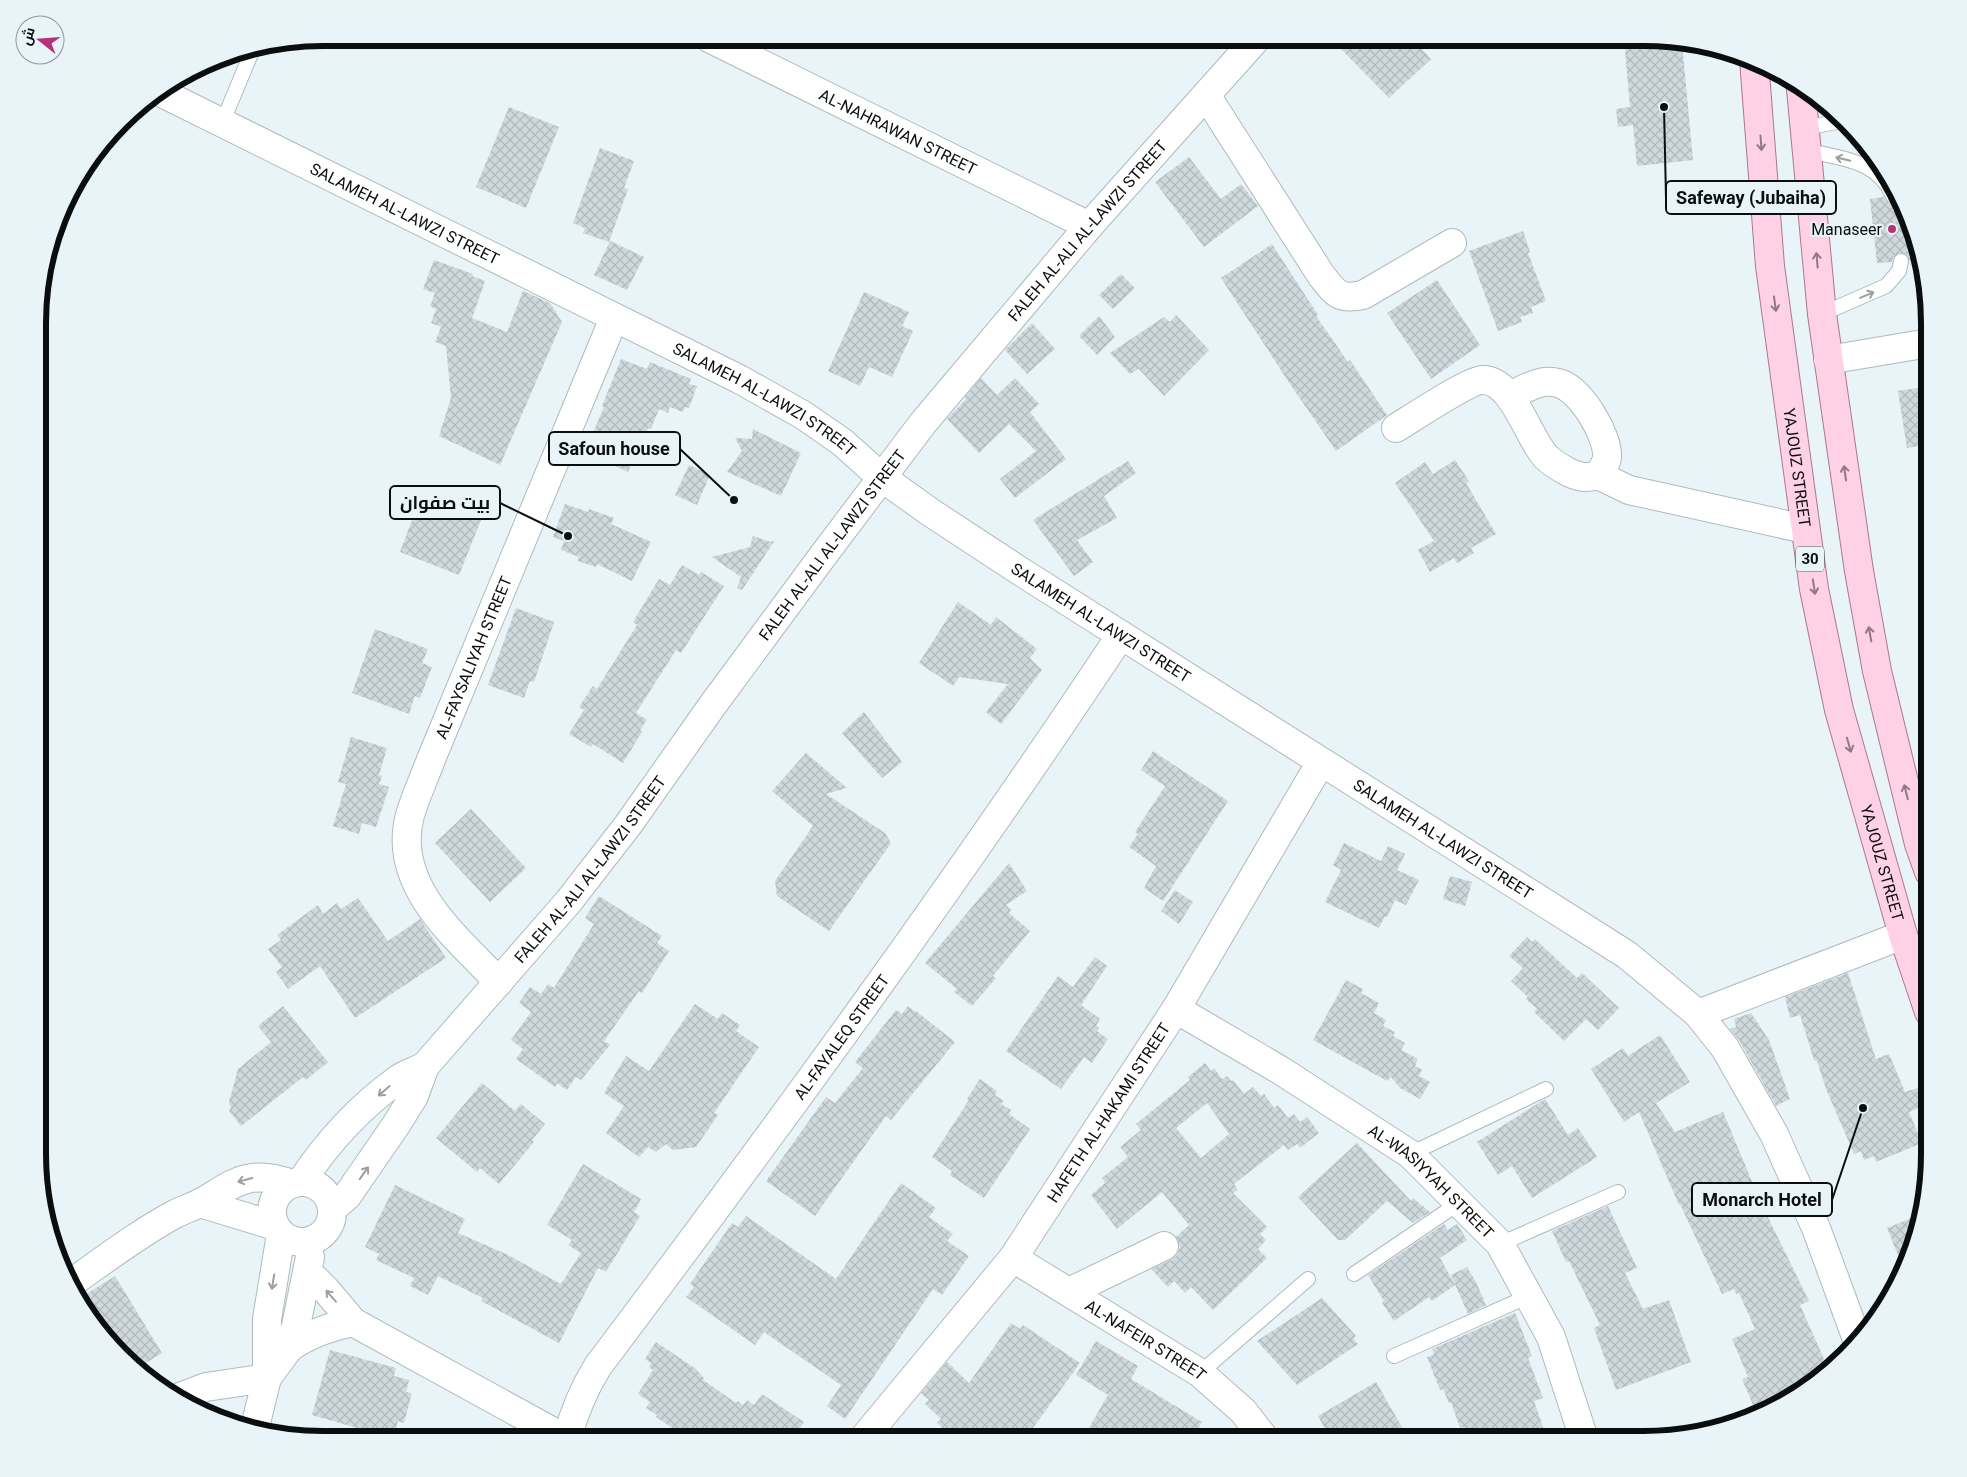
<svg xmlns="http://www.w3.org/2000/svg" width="1967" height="1477" viewBox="0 0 1967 1477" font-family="Roboto,Cairo,sans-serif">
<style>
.building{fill:url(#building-cross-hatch);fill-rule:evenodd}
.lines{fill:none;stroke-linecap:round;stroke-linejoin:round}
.service-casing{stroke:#afbabd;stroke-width:16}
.minor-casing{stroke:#afbabd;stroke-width:30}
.primary-casing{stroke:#a9798e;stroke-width:30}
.service{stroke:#fff;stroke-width:14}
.minor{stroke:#fff;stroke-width:28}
.primary{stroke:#fed1e4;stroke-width:28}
.oneway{stroke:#907984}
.oneway2{stroke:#9d9f9f}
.poi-dot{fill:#b63278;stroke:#e9f4f8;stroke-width:2}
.labels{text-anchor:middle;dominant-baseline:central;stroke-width:4;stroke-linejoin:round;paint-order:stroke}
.shield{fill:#e9f4f8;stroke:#4d5355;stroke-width:1}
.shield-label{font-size:15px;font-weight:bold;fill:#0a0e0f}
.street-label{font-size:16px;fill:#0a0e0f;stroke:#e9f4f8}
.poi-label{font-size:16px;fill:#0a0e0f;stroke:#e9f4f8;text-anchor:end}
.rim{fill:none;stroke:#0a0e0f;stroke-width:6}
.leader{fill:none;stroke:#0a0e0f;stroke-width:2}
.callout-dot{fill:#0a0e0f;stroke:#e9f4f8;stroke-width:2}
.callout{fill:#e9f4f8;stroke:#0a0e0f;stroke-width:2}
.callout-label{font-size:18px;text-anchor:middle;font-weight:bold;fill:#0a0e0f}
</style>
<defs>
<pattern id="building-cross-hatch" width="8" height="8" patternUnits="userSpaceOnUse" patternTransform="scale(1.25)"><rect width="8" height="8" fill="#cfd9dd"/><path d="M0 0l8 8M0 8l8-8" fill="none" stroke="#b0b9bc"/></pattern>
</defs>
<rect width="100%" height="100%" fill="#e9f4f8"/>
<path class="building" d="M1349,38H1412L1431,59L1389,98L1339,47Z
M1624,38H1662L1682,43L1693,160L1637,166L1633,125L1618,127L1616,109L1630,107Z
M509,107L559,127L526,208L476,187Z
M600,148L634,161L624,188L628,189L609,242L583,233L585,228L573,223Z
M1189,157L1221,199L1241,184L1258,206L1204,247L1155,182Z
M1884,197L1888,203L1892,205L1898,203L1901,199L1921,258L1909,260L1906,254L1899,253L1894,256L1892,262L1877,263L1870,199Z
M1523,231L1530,252L1528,253L1546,301L1531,307L1533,313L1520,317L1522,322L1498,331L1469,251Z
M610,241L644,257L627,290L594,275Z
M1272,244L1318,315L1316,316L1348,362L1350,360L1387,415L1336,451L1290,384L1221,278Z
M434,260L473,274L472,276L485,281L472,318L507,332L523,291L550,303L562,322L500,465L439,436L451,398L446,346L435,342L441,327L431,323L436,309L430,306L435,293L423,289Z
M1121,274L1135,288L1113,309L1099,295Z
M1437,280L1480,345L1431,379L1387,313Z
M864,292L909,312L902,326L913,331L892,377L869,367L860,386L828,371Z
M1176,315L1209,350L1164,396L1139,369L1130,374L1110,353L1164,317L1170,322Z
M1099,316L1115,337L1097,355L1079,336Z
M1032,323L1055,349L1027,374L1005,350Z
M621,359L647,369L650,362L691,379L689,384L697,386L689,408L685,407L683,412L670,407L668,413L659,409L651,429L648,428L628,472L585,452L604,407L602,406Z
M981,378L997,395L1015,378L1039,404L1030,412L1066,459L1015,498L1000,479L1036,451L1009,424L979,453L947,419L966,399L965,397Z
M1929,386V444L1907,448L1898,391Z
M753,429L801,453L781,496L727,472L742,451L735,438L752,439Z
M1455,460L1469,481L1466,483L1496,534L1471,548L1474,553L1457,563L1454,558L1430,572L1418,550L1434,541L1395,483L1425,462L1433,474Z
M1128,461L1136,473L1104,496L1117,518L1077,540L1093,562L1074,576L1033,520Z
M689,465L710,475L697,505L675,495Z
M425,486L485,510L459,575L400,552Z
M565,504L588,512L589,509L614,518L611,524L651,542L632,581L597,564L596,567L578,561L579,557L561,550L564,541L553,537Z
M753,536L771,542L775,540L742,590L737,588L741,577L712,557L750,547Z
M682,565L699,575L701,572L724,586L681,653L676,650L636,713L647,720L640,730L642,732L623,763L593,744L591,747L569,734L584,710L579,707L593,686L597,689L637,625L633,622L659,579L670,585Z
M958,602L991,625L996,617L1037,649L1030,658L1042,670L1001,724L986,712L1008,684L959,677L953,686L919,663Z
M516,608L554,622L534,682L530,681L524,698L488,685Z
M375,629L428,649L422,663L432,667L420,698L415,696L409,714L352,693Z
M864,712L902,762L882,778L842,733Z
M351,737L387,748L379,775L382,776L379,784L389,787L376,827L362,823L359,834L333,826L346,784L338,782Z
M1153,751L1228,801L1163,901L1144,888L1156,866L1129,847L1138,834L1135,832L1165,786L1141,770Z
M806,753L847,788L826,794L885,833L891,843L829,931L777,896L775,881L813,826L772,791Z
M471,809L526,868L490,902L435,843Z
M1344,843L1381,861L1388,846L1405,854L1397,870L1419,880L1406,905L1395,900L1387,917L1385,916L1379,928L1325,902L1341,870L1333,865Z
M1009,863L1027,891L1006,905L1011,910L1009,913L1030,931L993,976L996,978L972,1006L954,992L957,989L925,963Z
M1450,876L1472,882L1465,906L1443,899Z
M1175,890L1193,902L1179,924L1161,911Z
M599,896L662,936L657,943L669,951L642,993L639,991L604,1041L610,1045L581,1080L576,1077L567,1090L557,1083L555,1087L516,1059L523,1049L511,1040L531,1012L519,1003L530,987L541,994L548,984L554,988L594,924L585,918Z
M358,898L388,941L420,919L446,958L355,1018L320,966L288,989L276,972L282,967L268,949L281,940L277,935L318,905L323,914L337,903L341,909Z
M1527,937L1532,942L1535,939L1577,978L1582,973L1619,1008L1598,1030L1586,1019L1564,1041L1534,1012L1537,1009L1526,999L1528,997L1511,981L1523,968L1509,956Z
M1095,957L1107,966L1081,1005L1100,1019L1096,1026L1099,1028L1097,1031L1108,1039L1092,1063L1084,1057L1061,1089L1006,1051L1058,976L1073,987Z
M1848,973L1876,1059L1889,1054L1905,1092L1929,1084V1104L1909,1112L1922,1143L1876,1162L1874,1156L1864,1160L1861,1151L1854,1154L1826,1089L1817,1061L1814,1060L1800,1015L1790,1018L1785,997Z
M1346,980L1363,989L1361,993L1379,1003L1374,1013L1386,1020L1383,1026L1395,1032L1393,1036L1405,1043L1401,1050L1418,1059L1415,1066L1422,1070L1419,1076L1430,1082L1420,1099L1400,1088L1391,1077L1387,1081L1313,1040Z
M695,1004L718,1019L722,1013L740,1025L736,1031L759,1047L714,1113L718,1115L696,1147L673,1150L666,1144L656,1152L648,1147L639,1157L606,1133L624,1106L604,1093L626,1056L649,1071Z
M283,1006L328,1062L306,1080L303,1077L241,1126L229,1111L231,1108L229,1102L238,1069L271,1042L258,1026Z
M908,1006L915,1012L916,1011L955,1042L891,1120L886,1116L815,1216L766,1181L826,1097L835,1103L863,1068L855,1062L896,1010L902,1014Z
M1751,1013L1769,1040L1790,1099L1776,1106L1739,1040L1730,1029L1736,1027L1734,1019Z
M1660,1035L1690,1082L1656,1103L1675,1132L1723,1112L1761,1203L1809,1301L1800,1305L1827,1366L1785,1399L1756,1412L1742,1379L1748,1377L1732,1339L1755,1329L1739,1293L1736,1294L1734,1289L1722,1294L1680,1204L1679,1205L1639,1112L1624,1122L1591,1069L1623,1048L1628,1056Z
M1205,1063L1211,1071L1214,1068L1222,1079L1227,1076L1231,1081L1233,1080L1244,1094L1253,1087L1261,1096L1264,1094L1274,1108L1278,1105L1288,1118L1294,1114L1300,1122L1307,1117L1319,1133L1300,1148L1297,1144L1288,1150L1284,1145L1234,1184L1238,1190L1233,1193L1267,1227L1260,1234L1266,1240L1258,1249L1267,1258L1213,1310L1191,1287L1185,1293L1174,1281L1168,1287L1151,1269L1171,1260L1177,1255L1180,1247L1176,1237L1189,1225L1162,1192L1117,1229L1091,1195L1105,1183L1102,1178L1128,1157L1120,1147L1141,1130L1136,1124L1190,1080L1188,1077ZM1207,1103L1229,1134L1201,1158L1176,1128Z
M980,1079L997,1091L995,1095L1004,1101L1001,1104L1011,1110L1009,1114L1030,1129L984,1198L950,1175L952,1171L932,1157L969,1100L967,1099Z
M482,1083L515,1111L521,1104L545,1124L532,1140L534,1142L499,1184L480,1168L477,1172L436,1138Z
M1545,1099L1568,1135L1578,1128L1597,1157L1532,1198L1512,1166L1498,1175L1477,1142Z
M1357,1143L1411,1201L1413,1198L1430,1212L1413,1223L1387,1201L1345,1240H1338L1298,1197Z
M583,1164L641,1199L634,1212L640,1216L606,1272L598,1268L559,1343L481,1301L483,1298L438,1276L428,1295L410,1286L414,1278L376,1260L379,1254L365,1247L395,1185L465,1219L458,1233L506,1254L561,1284L581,1253L568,1245L572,1240L547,1225Z
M901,1183L936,1208L929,1217L953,1234L947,1241L969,1256L942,1295L933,1289L845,1419L827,1406L841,1385L764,1332L755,1345L686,1297L694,1287L690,1284L732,1223L738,1227L746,1216L836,1279Z
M1608,1206L1637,1268L1625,1273L1643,1309L1669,1300L1691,1362L1616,1390L1594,1328L1600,1325L1569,1261L1566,1262L1552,1231Z
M1919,1215L1908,1263L1904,1270L1887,1228Z
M1444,1224L1448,1230L1457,1224L1467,1240L1440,1258L1455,1285L1432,1301L1429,1297L1394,1321L1382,1303L1384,1301L1368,1275Z
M1467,1267L1476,1282L1486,1305L1468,1314L1451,1275Z
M115,1276L162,1353L136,1369L80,1298Z
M1322,1298L1356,1336L1353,1339L1358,1344L1297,1385L1257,1341Z
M1515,1313L1532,1356L1528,1358L1543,1398L1534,1401L1547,1439H1468L1464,1427L1460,1428L1451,1402L1449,1403L1443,1389L1440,1390L1427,1357L1434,1354L1432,1349Z
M1011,1323L1020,1329L1023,1325L1080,1363L1025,1439H954L937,1423L941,1419L925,1404L929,1400L921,1393L947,1362L969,1383Z
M1096,1341L1138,1366L1131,1379L1202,1422L1192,1439H1100L1087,1431L1108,1395L1076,1375Z
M656,1342L696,1369L704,1378L703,1380L736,1403L738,1401L743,1405L747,1400L754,1405L762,1394L804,1422L793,1439H689L656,1417L657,1415L646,1408L650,1402L638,1394L653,1370L649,1367L651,1363L645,1359Z
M330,1350L396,1368L394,1376L409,1380L406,1392L412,1393L404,1423L398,1421L393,1439H377L363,1435L364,1430L312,1415Z
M1376,1382L1409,1439H1331L1318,1416Z"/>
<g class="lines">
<g class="service-casing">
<path id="service" d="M223,121L253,49
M1804,128L1842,121
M1806,150C1841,159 1877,159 1893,196
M1822,314L1886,286L1899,271L1901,261
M1410,1154L1546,1089
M1500,1244L1618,1192
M1354,1274L1459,1203
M1394,1356L1529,1296
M1200,1373L1308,1279"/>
</g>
<g class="minor-casing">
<g id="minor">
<path id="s1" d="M709,38L1089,226"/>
<path id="s2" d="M162,93L739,379L803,415L842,442L881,477L930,512L1023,573L1627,955L1698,1014L1725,1048L1774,1134L1816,1228L1858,1342"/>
<path d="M1206,95L1321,275C1336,294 1339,300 1363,295L1452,243"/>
<path d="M1828,360L1929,343"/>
<path d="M1396,428C1411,419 1469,380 1483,380C1513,380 1528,438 1546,457C1552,463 1561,468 1568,472C1579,477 1587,479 1598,475C1601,470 1606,465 1607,458C1609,436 1580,388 1558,383C1541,378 1525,389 1510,396"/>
<path d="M1598,475L1629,490L1805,529"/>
<path id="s3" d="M499,982C456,937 391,885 410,815C416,795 425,776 432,757L614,318"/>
<path id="s4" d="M1176,1009L1280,1070L1410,1154L1500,1244L1551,1337L1584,1439"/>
<path d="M1698,1014L1903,935"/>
<path d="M301,1182C326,1144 360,1107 397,1080C405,1074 416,1071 425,1066"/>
<circle cx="302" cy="1212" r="30"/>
<path d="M200,1203L275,1226"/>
<path id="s5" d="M332,1209L347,1196L396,1125L414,1096L425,1066L569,901L628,825L712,706L822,557L923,423L1089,226L1257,38"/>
<path id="s6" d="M1013,1258L1200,1373L1243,1411L1265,1439"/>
<path d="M308,1272L326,1290L353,1322L566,1439"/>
<path d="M70,1284C104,1260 138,1234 175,1214C183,1210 192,1207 200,1203C216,1195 229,1183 247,1179C262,1175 278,1179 292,1184"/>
<path d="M1069,1292L1164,1246"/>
<path d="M289,1348C308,1334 329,1327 353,1322"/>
<path d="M267,1378L289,1348L296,1326L310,1257"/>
<path d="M180,1397L206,1387L267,1378"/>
<path d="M255,1427L267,1378V1319L281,1234"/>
<path id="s7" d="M567,1439C574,1412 583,1390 598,1366C778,1127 955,885 1121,635"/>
<path id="s8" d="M863,1439L1013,1258L1176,1009L1321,762"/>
</g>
</g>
<g class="primary-casing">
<g id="primary">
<path id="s9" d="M1754,60L1770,266L1814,589L1839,710L1903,935L1929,1012"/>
<path d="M1801,89L1822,314L1859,571L1877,671L1919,844L1929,872"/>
</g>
</g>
<use href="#service" class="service"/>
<use href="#minor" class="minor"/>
<use href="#primary" class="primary"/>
</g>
<defs><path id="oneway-shaft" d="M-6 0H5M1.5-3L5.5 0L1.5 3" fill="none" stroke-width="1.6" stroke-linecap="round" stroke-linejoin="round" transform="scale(1.25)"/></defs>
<g class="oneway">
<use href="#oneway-shaft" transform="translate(1761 143) rotate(86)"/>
<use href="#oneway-shaft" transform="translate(1817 260) rotate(-95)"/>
<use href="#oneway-shaft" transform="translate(1775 304) rotate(82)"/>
<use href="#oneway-shaft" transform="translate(1845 473) rotate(-98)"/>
<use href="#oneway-shaft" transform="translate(1814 587) rotate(81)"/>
<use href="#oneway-shaft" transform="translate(1870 634) rotate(-100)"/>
<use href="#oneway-shaft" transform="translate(1849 745) rotate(74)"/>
<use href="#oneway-shaft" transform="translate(1906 792) rotate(-104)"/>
</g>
<g class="oneway2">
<use href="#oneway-shaft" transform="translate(1843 159) rotate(-166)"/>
<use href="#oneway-shaft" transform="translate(1867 295) rotate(-23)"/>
<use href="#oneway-shaft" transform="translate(384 1091) rotate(139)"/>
<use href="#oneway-shaft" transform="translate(364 1173) rotate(-55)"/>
<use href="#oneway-shaft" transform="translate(245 1180) rotate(165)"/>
<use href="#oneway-shaft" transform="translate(273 1282) rotate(99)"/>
<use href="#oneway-shaft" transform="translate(331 1296) rotate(-131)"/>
</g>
<circle class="poi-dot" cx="1892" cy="229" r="5"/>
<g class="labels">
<rect class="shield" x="1796" y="546.5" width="28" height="25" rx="4"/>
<g class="shield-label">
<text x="1810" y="559">30</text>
</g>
<g class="street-label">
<text stroke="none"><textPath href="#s1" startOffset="211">AL-NAHRAWAN STREET</textPath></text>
<text stroke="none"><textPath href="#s2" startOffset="271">SALAMEH AL-LAWZI STREET</textPath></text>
<text stroke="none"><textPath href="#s5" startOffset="1239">FALEH AL-ALI AL-LAWZI STREET</textPath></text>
<text stroke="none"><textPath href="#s2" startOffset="676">SALAMEH AL-LAWZI STREET</textPath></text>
<text stroke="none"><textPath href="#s9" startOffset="410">YAJOUZ STREET</textPath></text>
<text stroke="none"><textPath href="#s5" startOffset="834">FALEH AL-ALI AL-LAWZI STREET</textPath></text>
<text stroke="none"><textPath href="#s2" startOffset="1081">SALAMEH AL-LAWZI STREET</textPath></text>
<text stroke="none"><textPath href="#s3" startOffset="369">AL-FAYSALIYAH STREET</textPath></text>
<text stroke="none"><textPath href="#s2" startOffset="1486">SALAMEH AL-LAWZI STREET</textPath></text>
<text stroke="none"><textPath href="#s9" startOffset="815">YAJOUZ STREET</textPath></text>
<text stroke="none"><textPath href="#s5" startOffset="429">FALEH AL-ALI AL-LAWZI STREET</textPath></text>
<text stroke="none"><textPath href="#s7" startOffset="489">AL-FAYALEQ STREET</textPath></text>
<text stroke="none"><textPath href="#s8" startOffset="409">HAFETH AL-HAKAMI STREET</textPath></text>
<text stroke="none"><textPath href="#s4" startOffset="309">AL-WASIYYAH STREET</textPath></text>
<text stroke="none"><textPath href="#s6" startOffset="156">AL-NAFEIR STREET</textPath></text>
</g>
<g class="poi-label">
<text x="1882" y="229">Manaseer</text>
</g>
</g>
<path d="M0 0H1967V1477H0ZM323 46H1644A277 277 0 0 1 1921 323V1154A277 277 0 0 1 1644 1431H323A277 277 0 0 1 46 1154V323A277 277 0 0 1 323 46Z" fill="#e9f4f8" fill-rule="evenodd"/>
<path class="rim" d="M323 46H1644A277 277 0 0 1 1921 323V1154A277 277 0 0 1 1644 1431H323A277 277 0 0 1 46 1154V323A277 277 0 0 1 323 46Z"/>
<path class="leader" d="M1664 107L1666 198M734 500L680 449M568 536L500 503M1863 1108L1832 1200"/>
<g class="callout-dot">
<circle cx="1664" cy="107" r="5"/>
<circle cx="734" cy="500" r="5"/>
<circle cx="568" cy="536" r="5"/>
<circle cx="1863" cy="1108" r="5"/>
</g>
<g class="callout">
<rect x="1666" y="181" width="170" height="33" rx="5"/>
<rect x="549" y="432" width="131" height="33" rx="5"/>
<rect x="390" y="486" width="110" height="33" rx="5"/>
<rect x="1692" y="1183" width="140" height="33" rx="5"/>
</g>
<g class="callout-label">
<text x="1751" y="204">Safeway (Jubaiha)</text>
<text x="614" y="455">Safoun house</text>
<text x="445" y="509">بيت صفوان</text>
<text x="1762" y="1206">Monarch Hotel</text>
</g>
<g transform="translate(40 40) rotate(287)"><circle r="24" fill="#e9f4f8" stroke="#90989b"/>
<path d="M0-4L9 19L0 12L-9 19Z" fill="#b63278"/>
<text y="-8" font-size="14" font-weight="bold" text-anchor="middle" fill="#0a0e0f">ش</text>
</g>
</svg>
